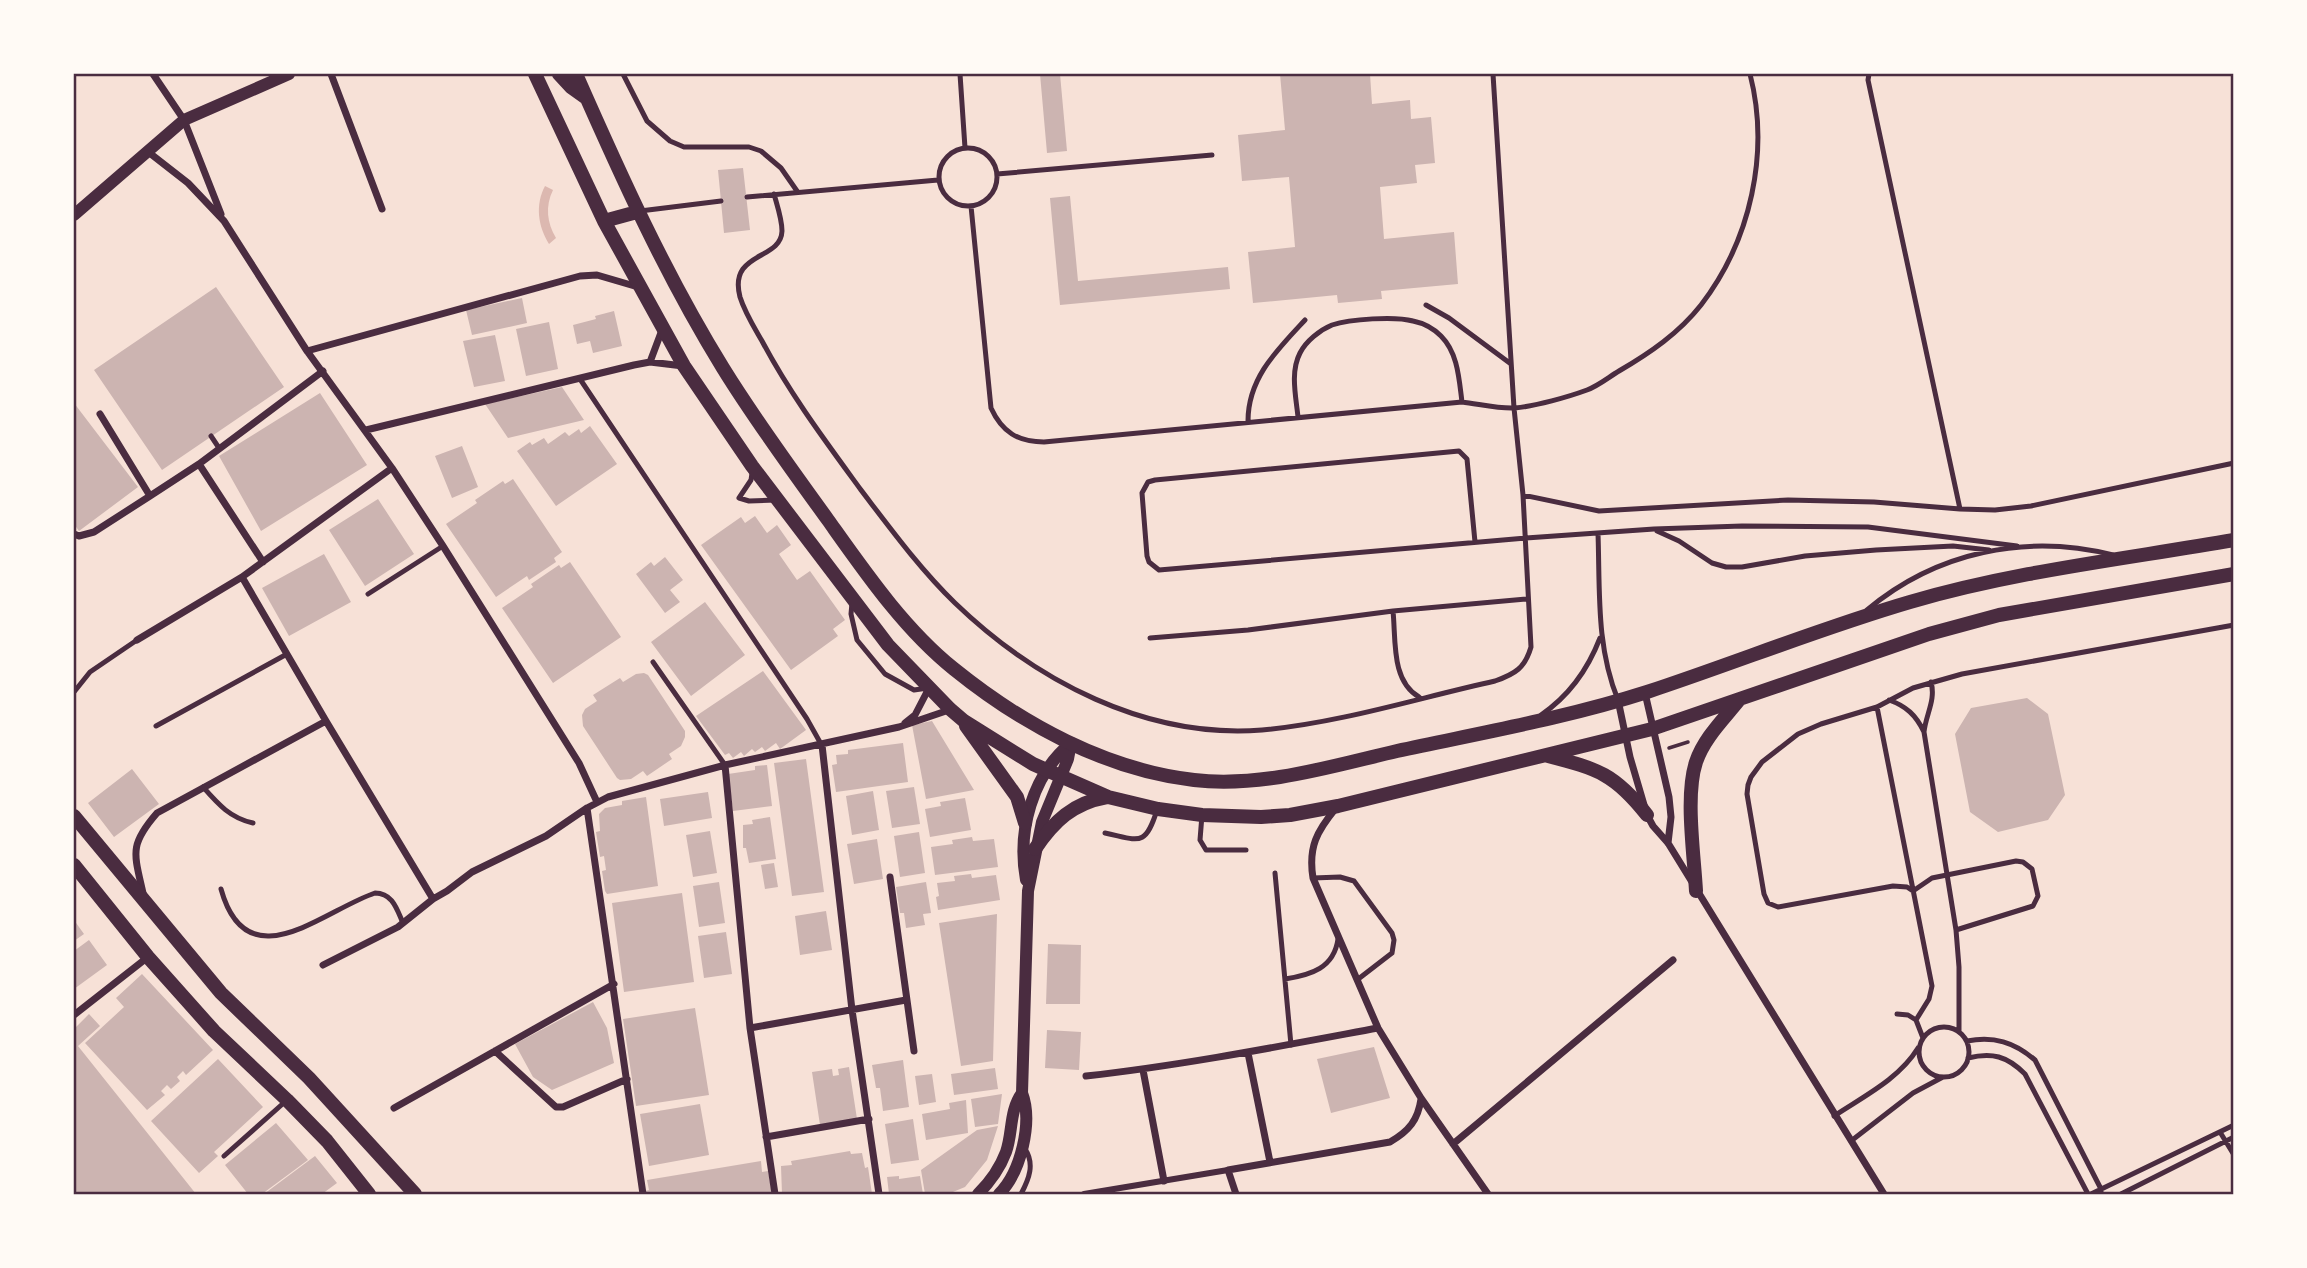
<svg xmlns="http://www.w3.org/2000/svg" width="2307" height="1268" viewBox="0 0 2307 1268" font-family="'Roboto Condensed',sans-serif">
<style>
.water{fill:#dcb8b0}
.building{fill:#ccb4b1}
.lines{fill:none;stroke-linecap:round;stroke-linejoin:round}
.path{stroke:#4a2c40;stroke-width:3.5}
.service{stroke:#4a2c40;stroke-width:5}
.pedestrian{stroke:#4a2c40;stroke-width:6}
.minor{stroke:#4a2c40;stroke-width:7}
.tertiary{stroke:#4a2c40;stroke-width:12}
.secondary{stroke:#4a2c40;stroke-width:14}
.neatline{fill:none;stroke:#4a2c40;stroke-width:2.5}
</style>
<rect width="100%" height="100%" fill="#f7e1d7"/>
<path class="water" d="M545,186L553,190C545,206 547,223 556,238L549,244C538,226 535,205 545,186Z"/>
<path class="building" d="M1040,74H1060L1067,151L1047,153Z
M1280,74H1370L1372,104L1410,100L1411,119L1431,117L1435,163L1415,165L1417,183L1380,187L1384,239L1454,232L1458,284L1381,291L1382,299L1338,303L1337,295L1253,303L1248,252L1295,247L1289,177L1242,181L1238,135L1285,130Z
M743,168L750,230L724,233L718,170Z
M1070,196L1078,281L1228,267L1230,289L1060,305L1050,198Z
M216,287L284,387L162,470L94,370Z
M522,298L527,323L472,335L466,310Z
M614,311L622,346L593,353L590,341L577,344L573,325L596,319L595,316Z
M549,322L558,369L526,376L516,329Z
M495,335L505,381L474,387L463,341Z
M562,387L584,420L508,438L485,404Z
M320,393L367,465L261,531L219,456Z
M74,403L138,487L79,531L74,524Z
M590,426L617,464L556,506L517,451L530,442L532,445L544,438L548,444L565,432L569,436L579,429L581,433Z
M462,446L478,487L452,498L435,456Z
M513,479L562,552L554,558L556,562L529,580L527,576L496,597L446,524L477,503L475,500L503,481L505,484Z
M378,499L414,554L365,586L329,530Z
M755,516L767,533L777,525L791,545L779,554L797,580L810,571L845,620L833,629L838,636L791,670L701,545L741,517L745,523Z
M324,554L351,602L289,636L262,588Z
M665,557L683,580L670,590L680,602L665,613L636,574L651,562L654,566Z
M570,562L621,637L553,683L502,608L533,587L531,584L559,565L561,568Z
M705,602L745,655L691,696L651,642Z
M763,671L806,730L780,749L776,743L765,751L762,747L755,752L752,749L744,756L741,752L733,758L729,753L725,755L696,716Z
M644,673L648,675L685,731V737L681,746L669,754L672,759L647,776L643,771L631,779L620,780L617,778L583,726L582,715L585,709L597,701L593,695L620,678L623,682L636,674Z
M2027,698L2048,714L2065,795L2048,820L1998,832L1970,812L1955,734L1971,708Z
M932,721L974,790L926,799L912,725Z
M903,743L908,782L836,792L832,765L837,764L836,755L848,754V750Z
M806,759L824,892L792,896L774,763Z
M767,765L772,806L733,811L728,774L755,770V766Z
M132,769L159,804L114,837L88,803Z
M914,787L920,824L892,828L886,791Z
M873,791L879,830L852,835L846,796Z
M708,792L712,818L664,826L660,799Z
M646,797L658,886L607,894L605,891L602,871L606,870L604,856L600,857L596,832L600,831L599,814L605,808L622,805V801Z
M965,798L971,830L930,837L925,809L941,806L940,802Z
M770,817L776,859L749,863L746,848H743V825L753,824L752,820Z
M710,831L717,873L693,877L686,835Z
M919,832L925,873L900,877L894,836Z
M972,837L973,841L994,839L998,867L935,875L931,847L953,844L952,840Z
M877,839L883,879L854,884L847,844Z
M774,863L778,887L765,889L761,865Z
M971,874L972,878L996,875L1000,900L938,910L936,897L939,896L937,883L955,881L954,876Z
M719,882L725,923L699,927L693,886Z
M926,882L931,913L923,914L925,925L906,928L904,913H900L896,887Z
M682,893L694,982L624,992L612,903Z
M826,911L832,950L800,955L795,916Z
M997,914L993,1061L961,1066L939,923Z
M74,920L84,934L74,941Z
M726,932L732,974L704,978L698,936Z
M89,940L107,965L74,989V951Z
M1048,944L1081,945L1080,1004H1046Z
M142,974L213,1050L186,1075L183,1071L177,1077L180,1081L171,1089L167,1085L161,1091L165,1095L147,1110L85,1043L124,1007L116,998Z
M593,1002L607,1028L614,1063L552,1090L533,1077L515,1044Z
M695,1008L709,1095L636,1106L623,1019Z
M89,1014L100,1026L78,1046L196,1194H74V1029Z
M1047,1030L1081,1032L1079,1070L1045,1068Z
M1374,1047L1390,1098L1331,1113L1317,1059Z
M218,1059L263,1107L214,1152L218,1156L199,1173L151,1121Z
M903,1060L909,1107L883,1111L880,1088H876L872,1065Z
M849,1067L857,1119L820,1125L812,1072L832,1069L833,1076L839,1075L838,1069Z
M995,1068L998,1089L954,1095L951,1074Z
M932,1074L936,1102L919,1105L915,1076Z
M1002,1094L998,1124L975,1127L971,1099Z
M966,1100L968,1133L926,1140L922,1114L950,1109L949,1103Z
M700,1104L709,1155L649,1166L640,1114Z
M913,1119L919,1160L891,1164L885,1124Z
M276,1123L308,1160L262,1194H248L225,1165Z
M998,1126L987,1160L965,1187L948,1194H925L921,1170L977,1130Z
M850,1151L851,1154L862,1153L865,1168L868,1167L872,1194H782L781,1166L792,1165L791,1161Z
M315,1156L337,1183L322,1194H264Z
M761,1161L762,1172L768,1171L772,1194H645V1191L649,1190L647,1180Z
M899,1176V1179L920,1176L923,1194H889L887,1177Z"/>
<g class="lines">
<path class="path" d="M1669,748L1688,742"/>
<path class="service" d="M623,74L647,121L670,141L684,147H749L761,151L781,168L797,191
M960,74L965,148
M1869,74L1868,80L1960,509
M939 177a29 29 0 1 1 58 0a29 29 0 1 1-58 0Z
M997,174L1212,155
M774,194C777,205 782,219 782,231C781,261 728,251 740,297C745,313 754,327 762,341C790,394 826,442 861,490C890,528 920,569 955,603C1036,681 1146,739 1262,730C1340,723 1418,698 1495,681C1515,674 1525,668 1531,647L1523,495L1514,408L1493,74
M747,197L938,180
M971,206L991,408C1002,432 1018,442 1044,442L1462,402C1479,404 1499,409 1515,408C1536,406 1568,397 1587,390C1598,386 1609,377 1619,371C1650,353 1679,333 1701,305C1751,240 1770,152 1750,74
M640,211L721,201
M1426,305L1449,318L1511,364
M580,379L807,719L821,744
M1298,417C1296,397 1290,372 1300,353C1306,341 1320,330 1332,325C1350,319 1395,316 1413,321C1423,323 1434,329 1441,336C1458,353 1459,379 1462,402
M1248,421C1248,378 1277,350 1305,320
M211,436L219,448
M752,473L751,480L739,498L749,501L776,500
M1523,495L1599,511L1788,500L1874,502L1960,509L1995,510L2031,506L2234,463
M1657,531L1679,541L1712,563L1726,567H1742L1805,556L1876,550L1953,546L1989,550
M1598,533C1600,591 1596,646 1618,700
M1475,542L1467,459L1459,451L1155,480L1148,482L1142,493L1147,556L1149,562L1159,570L1526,538L1654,529L1742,526L1868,527L2017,546
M368,594L443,546
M852,603L851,614L857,640L885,674L914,690L928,688
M1867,610C1936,552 2026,533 2113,555
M1393,611C1396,640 1391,681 1419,697
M1150,638L1248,630L1393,611L1527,599
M653,662L725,765
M1931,682C1936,700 1926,714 1924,732L1956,930L1959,967V1031
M74,692L90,672L137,640
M1889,700C1906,706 1916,715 1924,732
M1877,707L1932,986L1929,999L1916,1020L1923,1038
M1541,715C1569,696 1588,669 1600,638
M156,726L287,654
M203,787C218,804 230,818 253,823
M1202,815L1200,840L1206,850H1246
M1105,833C1139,840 1145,848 1157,810
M1275,873L1291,1045
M1313,878L1340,877L1354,881L1392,933L1394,940L1392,953L1357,980
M221,889C247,983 324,910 375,893C393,893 397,910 403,923
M1956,930L2033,906L2038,896L2032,869L2023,862L2016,861L1932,878L1913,891L1907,887L1893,886L1778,907L1768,903L1764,894L1747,794L1748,785L1751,777L1762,762L1798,734L1821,724L1877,707L1913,688L1962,674L2234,625
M1285,979C1311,975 1334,968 1338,939
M1897,1014L1908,1015L1916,1020
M1919 1052a25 25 0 1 1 50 0a25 25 0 1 1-50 0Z
M1967,1041C1994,1036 2014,1042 2035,1060L2101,1189V1194
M1968,1058C1992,1052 2007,1056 2025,1074L2088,1194
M1834,1116C1864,1096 1899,1079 1918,1048
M2220,1132L2234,1155
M1851,1141L1913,1093L1943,1077
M224,1156L287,1100
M1021,1194C1029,1179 1035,1164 1025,1149
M2091,1194L2234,1125
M2121,1194L2234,1137"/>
<path class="pedestrian" d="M1084,1194L1228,1170"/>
<path class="minor" d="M153,74L184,120L221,214
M331,74L382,209
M147,151L188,183L224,221L307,351L392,468L443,546L579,763L597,802
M307,351L580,276L597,275L638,287
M650,362L662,330
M100,414L150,496
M366,430L634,365L650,362L683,366
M199,464L263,562
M74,534L79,536L94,532L150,496L199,464L323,371
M242,577L326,721L433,899
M137,640L242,577L392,468
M1645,693L1669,797L1671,817L1668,843
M1618,700L1630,757L1647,815L1653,826L1668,843L1884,1194
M905,723L915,715L929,688
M822,745L852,1010L879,1194
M725,765L750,1028L775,1194
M587,808L643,1194
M1336,808C1317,831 1308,847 1313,878L1378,1028L1421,1098L1488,1194
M890,877L914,1051
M143,893C134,853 129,845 157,813L326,721
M323,965L398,927L433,899L447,891L472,872L546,836L587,808L608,797L725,765L899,727L949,710
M74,1015L148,957
M750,1028L906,1000
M495,1051L556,1107H563L627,1079
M1248,1053L1270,1162
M1143,1070L1164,1181
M1086,1076C1184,1065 1281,1046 1378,1028
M394,1108L614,984
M766,1137L869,1119
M1453,1144L1673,960
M1236,1194L1228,1170L1390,1142C1409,1131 1418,1120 1421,1099"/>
<path class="tertiary" d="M74,215L184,120L289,74
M1026,880C1017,831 1032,775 1071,743
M978,1194C989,1183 1000,1168 1006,1152C1013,1132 1009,1111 1022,1093
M999,1194C1021,1172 1033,1122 1022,1093L1028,891L1042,822L1068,759L1071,743"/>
<path class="secondary" d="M535,74L604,221L684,366L752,466L888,645L950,709L964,721L1033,764L1108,797L1158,809L1202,815L1261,817L1290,815L1338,806L1652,729L1929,634L1999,615L2234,574
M559,74L571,87L585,97
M576,74C620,174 665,274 723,368C755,420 792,470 828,520C865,572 904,629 954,669C1022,724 1106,770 1194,780C1262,788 1332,766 1397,751C1480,733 1566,718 1647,692C1735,663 1821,628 1910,602C2016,571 2125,559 2234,540
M604,221L637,212
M966,726L1017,797L1025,823
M1548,756C1598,769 1615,774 1647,815
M74,816L221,993L309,1078L415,1194
M1035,849C1054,821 1073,803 1107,797
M74,865L148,957L214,1031L287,1100L327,1141L369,1194
M1696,891C1694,854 1685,795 1696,762C1704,738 1724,719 1739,700"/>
</g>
<rect width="2307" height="1268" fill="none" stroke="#fffaf5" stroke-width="150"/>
<rect x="75" y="75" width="2157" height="1118" class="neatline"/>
</svg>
